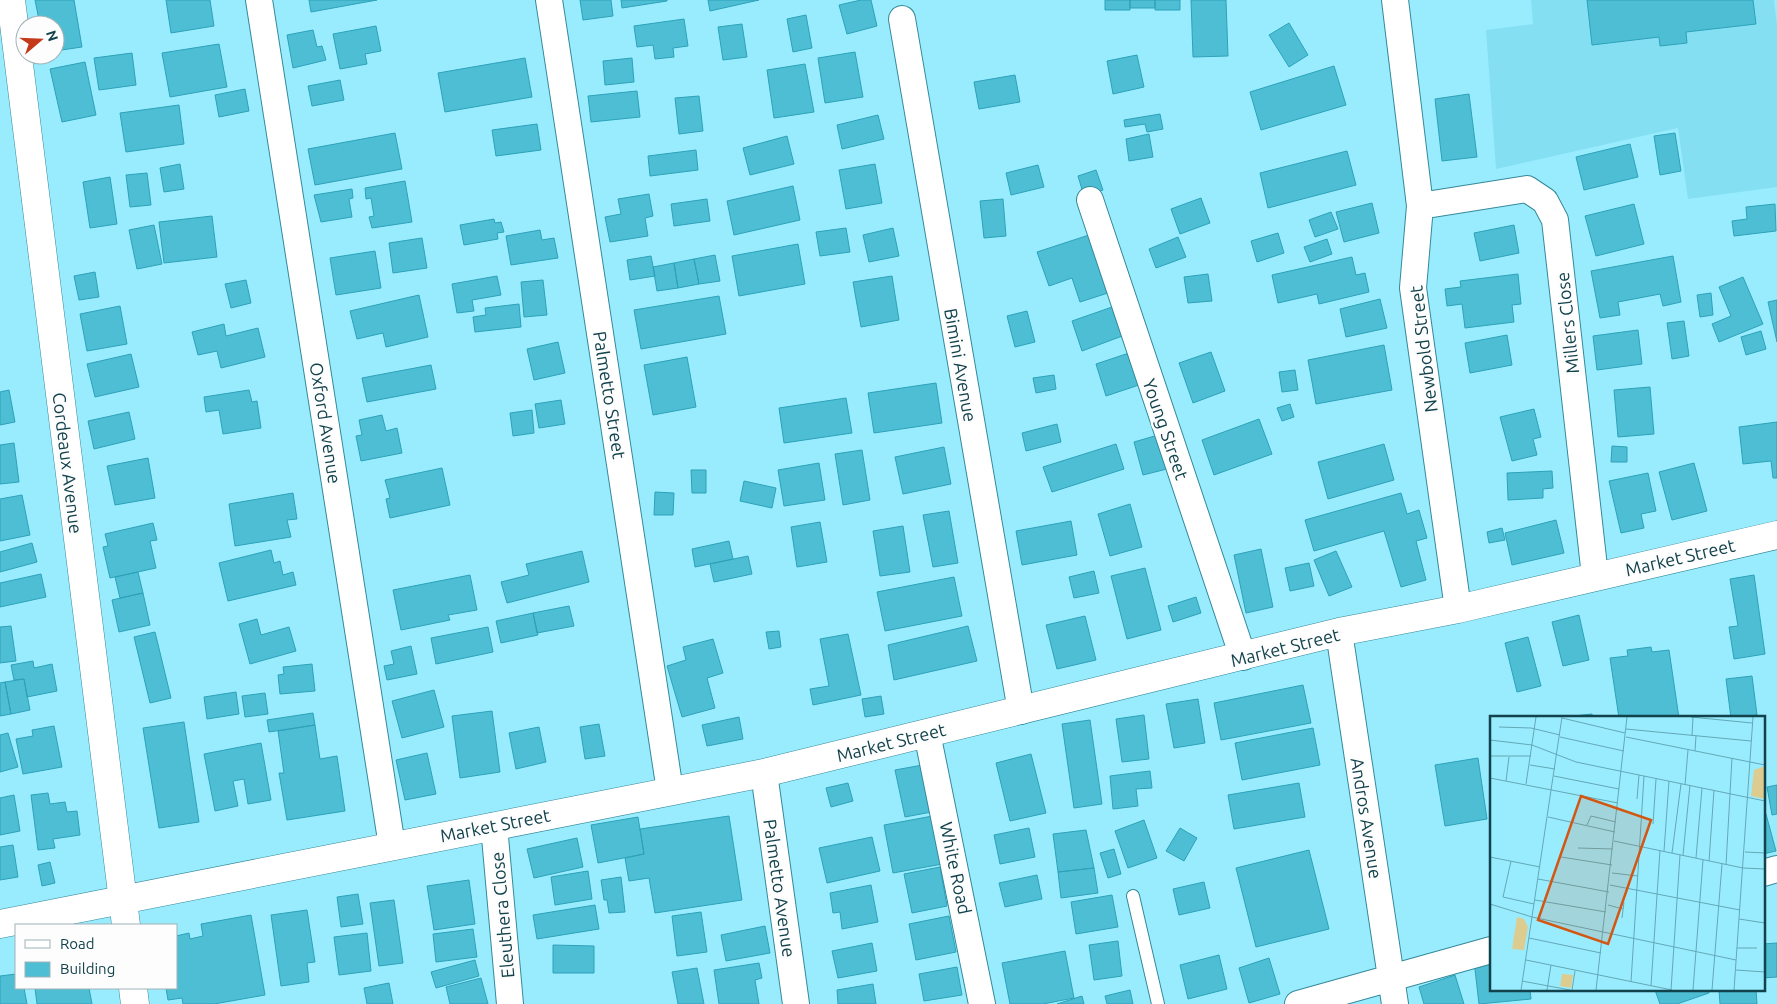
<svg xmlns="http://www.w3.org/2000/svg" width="1777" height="1004" viewBox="0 0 1777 1004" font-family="Ubuntu,sans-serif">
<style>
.built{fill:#85dff3}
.building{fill:#4ebed5;stroke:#2ca2b9}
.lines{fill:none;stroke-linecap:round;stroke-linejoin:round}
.lane-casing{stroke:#34899a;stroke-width:14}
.street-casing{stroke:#34899a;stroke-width:28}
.secondary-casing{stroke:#34899a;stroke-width:29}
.primary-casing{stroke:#34899a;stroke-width:29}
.lane{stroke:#fff;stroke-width:12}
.street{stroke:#fff;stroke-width:26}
.secondary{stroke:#fff;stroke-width:28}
.primary{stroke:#fff;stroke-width:28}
.labels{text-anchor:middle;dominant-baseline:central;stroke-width:5;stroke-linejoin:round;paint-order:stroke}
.street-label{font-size:18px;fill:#12424c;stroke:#fdfdfd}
.inset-road{fill:none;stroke:#63a8b7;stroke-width:1}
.view{fill:#d35712;fill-opacity:0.15;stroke:#d35712;stroke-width:2.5}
.inset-edge{fill:none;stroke:#12424c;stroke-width:2.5}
</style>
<rect width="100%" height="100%" fill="#99ecfe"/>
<path class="built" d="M1531,0H1774L1777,25V187L1688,199L1678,128L1496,169L1486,30L1533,24Z"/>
<path class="building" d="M35,0H74L82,47L55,51V25H40Z
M166,0H210L214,26L171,33Z
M309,0H377L311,12Z
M580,0H611L613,16L583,20Z
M621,0H667V1L622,8Z
M708,0H759L710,11Z
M861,0H871L877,26L847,34L839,5Z
M1105,0H1130V10H1105Z
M1130,0H1155V8H1130Z
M1155,0H1180V10H1155Z
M1191,0H1226L1228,56L1193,57Z
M1587,0H1753L1756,24L1686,32L1687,43L1660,46L1659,37L1592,45Z
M806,15L812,48L793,52L787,19Z
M684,19L688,46L673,48L674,57L655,59L653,45L637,47L634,26Z
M1289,23L1308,55L1289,67L1269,35Z
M742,24L747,57L723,60L718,27Z
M376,26L381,51L365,54L367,64L340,69L333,34Z
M313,30L317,47L322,46L326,60L293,68L287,35Z
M219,44L227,87L170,97L162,53Z
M855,52L863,97L825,103L818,58Z
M132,53L136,85L99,90L94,58Z
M1137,55L1144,87L1113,94L1107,61Z
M525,58L532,97L445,112L438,73Z
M632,58L634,82L605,85L603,61Z
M85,62L96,115L62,122L50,69Z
M805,64L814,112L774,118L767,70Z
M1334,66L1346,105L1261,130L1250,92Z
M1015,75L1020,102L979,109L974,82Z
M340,80L344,100L312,106L308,86Z
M245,89L249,111L219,117L215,95Z
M637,91L640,117L591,122L588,96Z
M1469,94L1477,157L1442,161L1435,99Z
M699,96L703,131L679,134L675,98Z
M179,105L184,144L126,152L120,113Z
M1160,114L1163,129L1147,132L1145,124L1125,127L1124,120Z
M878,115L884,139L842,149L837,125Z
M537,124L541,150L496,156L492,130Z
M395,133L402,169L315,185L308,149Z
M1675,133L1681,171L1660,175L1654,136Z
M1149,134L1153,157L1129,161L1126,139Z
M787,136L794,164L750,175L743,148Z
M1630,144L1638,177L1584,190L1576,157Z
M696,150L698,170L650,176L648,156Z
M1347,151L1356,185L1268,208L1260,173Z
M180,164L184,189L164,192L160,168Z
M875,164L882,203L846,209L839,170Z
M1038,165L1044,187L1011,195L1006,173Z
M1096,170L1103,190L1084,196L1078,176Z
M147,173L151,205L130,207L126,175Z
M110,177L117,224L90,228L83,182Z
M405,181L412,222L372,228L369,217L374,216L371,198L366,199L365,188Z
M793,186L800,220L734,235L727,201Z
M352,189L353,198L349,199L352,217L321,222L314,195Z
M649,194L653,216L645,218L648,236L610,242L605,217L621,214L618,199Z
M1201,198L1210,223L1180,234L1171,209Z
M707,199L710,221L674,226L671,204Z
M1003,199L1006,236L984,238L980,201Z
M1372,203L1379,233L1344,242L1336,212Z
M1634,204L1644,244L1596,256L1585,216Z
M1775,204L1776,231L1734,236L1732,221L1747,219L1746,207Z
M1331,212L1338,229L1315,237L1309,220Z
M212,216L217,257L164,263L159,222Z
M494,219L495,223L501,222L504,232L497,233L498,239L464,245L460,225Z
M154,225L162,264L137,269L129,230Z
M1514,225L1519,253L1480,261L1474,233Z
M846,228L850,252L820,256L816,232Z
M893,228L899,256L869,262L863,235Z
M540,230L542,240L554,238L558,258L511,265L506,236Z
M1278,233L1284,253L1257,262L1251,241Z
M1092,234L1111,292L1080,302L1072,278L1049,286L1037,252Z
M1178,237L1186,257L1156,268L1149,249Z
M422,238L427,268L393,273L389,243Z
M1327,239L1332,254L1310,262L1304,247Z
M798,244L805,284L739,296L732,256Z
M375,251L381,288L336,295L330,258Z
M715,255L720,281L699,284L694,259Z
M651,256L655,276L630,280L627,260Z
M1673,256L1681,302L1663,306L1660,294L1618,302L1620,315L1600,318L1591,271Z
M1352,257L1356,275L1365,273L1369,292L1319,304L1317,294L1278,303L1272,275Z
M694,259L699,284L678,288L674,263Z
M674,263L678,288L657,291L653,267Z
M95,272L99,297L79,300L74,276Z
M1208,274L1212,301L1188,303L1184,277Z
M1518,274L1521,304L1512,305L1514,322L1465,328L1462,304L1447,306L1445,289L1461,287L1460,281Z
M497,276L501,295L472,300L474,311L457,313L452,284Z
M892,276L899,320L861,327L853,282Z
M1743,277L1763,324L1719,342L1712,324L1731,316L1719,287Z
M246,280L251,303L231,308L225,284Z
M543,280L547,315L524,317L521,282Z
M1711,293L1713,315L1700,317L1697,295Z
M419,295L428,337L386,347L383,333L357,339L350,311Z
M719,296L726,334L641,349L634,310Z
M1380,299L1387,328L1346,337L1340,309Z
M1777,300V342L1768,302Z
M519,304L521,327L475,332L473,317L486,315L485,308Z
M120,306L127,344L87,351L80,314Z
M1115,306L1125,335L1082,351L1072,321Z
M1027,311L1035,342L1015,347L1007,316Z
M1684,321L1689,356L1672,359L1667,323Z
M224,324L226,336L258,328L265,357L221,368L217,351L198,355L192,332Z
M1638,330L1642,364L1597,370L1593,336Z
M1761,331L1766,349L1746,355L1741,337Z
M1507,335L1512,365L1470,373L1465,343Z
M558,342L565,373L534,380L527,349Z
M1384,345L1392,390L1316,404L1308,360Z
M1132,352L1142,384L1106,396L1096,364Z
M1211,352L1225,391L1193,403L1179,363Z
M131,354L139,387L95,397L87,364Z
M687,357L696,407L653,415L644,365Z
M431,365L436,389L367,402L362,378Z
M1295,370L1298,390L1282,392L1279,372Z
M1054,375L1056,389L1036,393L1033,378Z
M936,383L942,423L874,433L868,393Z
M1650,387L1654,434L1618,437L1614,390Z
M9,390L15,422L0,425V392Z
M249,390L252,402L257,401L261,428L223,434L219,410L206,412L204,397Z
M846,398L852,433L784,443L779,408Z
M561,400L565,424L539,428L535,404Z
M1290,404L1294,417L1282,421L1277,408Z
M1534,409L1541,437L1533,439L1537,455L1512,461L1500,417Z
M532,410L534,433L513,436L510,413Z
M129,412L135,439L94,449L88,421Z
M382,415L386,431L397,428L402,453L361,461L356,436L362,435L359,420Z
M1259,419L1272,454L1214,475L1202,440Z
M1777,422V478H1773L1771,461L1743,464L1739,427Z
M1057,424L1061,442L1026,451L1022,433Z
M1158,435L1167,469L1143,475L1134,442Z
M14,443L19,482L0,484V445Z
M1116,444L1124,469L1052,492L1043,467Z
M1384,444L1394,480L1328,499L1318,462Z
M1612,446L1627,447V462H1611Z
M944,447L951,484L903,494L895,457Z
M862,450L870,500L843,505L835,454Z
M148,458L155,498L115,505L107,466Z
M819,463L825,500L784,506L778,470Z
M1694,463L1707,511L1672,520L1659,472Z
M442,468L450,505L390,518L386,499L390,498L385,480Z
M691,470H706V493H692Z
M1552,471L1553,488L1543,489V498L1508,500L1507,473Z
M1648,473L1656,511L1641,514L1644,528L1621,533L1609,481Z
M744,481L776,488L772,508L740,501Z
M655,492L674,493L673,515H654Z
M293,493L297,519L287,520L291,537L235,546L229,504Z
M1401,493L1407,514L1419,510L1427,538L1416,541L1426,580L1401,587L1384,531L1314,551L1305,520Z
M22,495L30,535L0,541V499Z
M1130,504L1142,547L1110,556L1098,514Z
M949,511L958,563L933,567L923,515Z
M1556,520L1564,553L1512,565L1505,533Z
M1071,521L1077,555L1022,565L1016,531Z
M820,522L827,562L797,567L791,527Z
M153,523L157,540L150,541L156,568L110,578L103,547L108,546L105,534Z
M903,526L910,572L880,576L873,531Z
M1502,528L1505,540L1489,543L1487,532Z
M729,541L733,559L695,567L692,549Z
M32,543L37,562L0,572V552Z
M1261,549L1273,607L1246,613L1234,555Z
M271,550L274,563L280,561L283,575L293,572L296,585L228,601L219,563Z
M582,551L589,582L507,603L501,582L529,575L526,564Z
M1336,551L1352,587L1329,596L1314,560Z
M748,556L752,574L714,582L710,564Z
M1309,563L1314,586L1290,591L1285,568Z
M1145,568L1161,630L1127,639L1111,576Z
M1094,571L1099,593L1074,598L1069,577Z
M138,572L143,593L120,598L115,577Z
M41,574L46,597L0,607V583Z
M470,575L477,610L448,615L450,620L401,630L393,590Z
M1754,575L1765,654L1734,659L1729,627L1738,626L1730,579Z
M954,577L962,616L885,631L877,592Z
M143,593L150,625L119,632L112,600Z
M1196,597L1201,613L1173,622L1168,606Z
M569,606L574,626L537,633L533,613Z
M533,613L538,635L501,643L496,621Z
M1579,615L1589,660L1563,666L1552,622Z
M1085,616L1096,660L1057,669L1046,625Z
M257,619L261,635L289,627L296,651L250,664L239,624Z
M11,626L16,661L0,663V627Z
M968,626L977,661L894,680L888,645Z
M488,627L493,652L436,664L431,638Z
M779,631L781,647L769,649L766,632Z
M155,632L171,698L150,703L134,637Z
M848,634L861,695L813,705L810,689L829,686L820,639Z
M1528,637L1541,686L1517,692L1505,643Z
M713,639L723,673L707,678L715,708L682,717L667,666L686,660L683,647Z
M411,646L417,674L387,680L384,666L394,664L391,651Z
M1651,647L1652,652L1669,650L1679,718H1619L1610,658L1628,656L1627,650Z
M33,661L34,668L52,664L57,691L27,697L24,679L14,680L11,665Z
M312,664L315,691L280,694L278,675L284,674L283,667Z
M1752,676L1757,715L1731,718L1726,679Z
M24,679L30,710L11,714L5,682Z
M5,682L11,714L0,716V683Z
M1303,685L1311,723L1221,740L1214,703Z
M434,690L444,727L402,738L392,701Z
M236,692L239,714L207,719L204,697Z
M265,693L268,714L245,717L242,696Z
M881,696L884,714L865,717L862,699Z
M1198,699L1205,743L1174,748L1166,704Z
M492,711L500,772L460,778L452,716Z
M313,713L315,725L269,732L267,720Z
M1592,714L1593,718H1575L1574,716Z
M1144,715L1149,759L1122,762L1116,719Z
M739,717L743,739L707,746L702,725Z
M1090,720L1102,804L1074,808L1062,724Z
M184,722L199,822L159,828L143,728Z
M599,724L605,756L585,759L580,727Z
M315,725L320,759L337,756L345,811L287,820L279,773H284L278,731Z
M54,726L62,767L23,774L16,739L33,736L32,730Z
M539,727L546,762L516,769L509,733Z
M1313,728L1320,765L1242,780L1235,743Z
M8,733L18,767L0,772V735Z
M261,743L271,800L248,804L244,779L233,781L238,806L215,811L204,754Z
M427,753L436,794L405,800L396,760Z
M1031,754L1046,813L1010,821L996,763Z
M1478,758L1487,819L1445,826L1435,765Z
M928,764L937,811L905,817L895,770Z
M1150,771L1152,788L1136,789L1138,806L1113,809L1110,776Z
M848,783L853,801L831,807L826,788Z
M1299,783L1305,817L1234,829L1228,795Z
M1777,785V814L1772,815L1767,787Z
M48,793L50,804L65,802L67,812L77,811L80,835L53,839L55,848L38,850L31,795Z
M14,795L20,831L0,835V798Z
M1763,803L1776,851L1763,854Z
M938,815L948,863L893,873L884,825Z
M729,816L742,900L655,913L649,878L629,881L625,858L644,854L640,829Z
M638,817L644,854L598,863L591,825Z
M1144,820L1157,858L1128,868L1115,831Z
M1029,828L1035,857L1000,864L994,835Z
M1180,828L1197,838L1184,861L1166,851Z
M1086,830L1094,868L1058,872L1053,834Z
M872,837L880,871L827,883L819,848Z
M577,838L583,867L534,878L527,849Z
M13,845L18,877L0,880V847Z
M1114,849L1121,874L1108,878L1100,853Z
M1309,850L1329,929L1256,947L1236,868Z
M50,862L55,883L42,886L38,865Z
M940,867L947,906L912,913L904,874Z
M1094,868L1098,893L1061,898L1058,872Z
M588,871L592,899L555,905L551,877Z
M1037,875L1042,899L1005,907L999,883Z
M621,877L625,912L609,913L607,900H604L601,880Z
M469,880L475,924L434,930L427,886Z
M1204,882L1210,908L1179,915L1173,889Z
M871,885L878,922L842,929L840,912L833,913L830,893Z
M358,894L363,924L341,927L337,897Z
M1112,895L1118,927L1076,934L1071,902Z
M394,900L403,963L379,966L370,903Z
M595,905L599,929L537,939L533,915Z
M307,910L315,962L307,963L309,982L281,986L271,915Z
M701,912L707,952L677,956L672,916Z
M251,915L265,995L214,1004H183L182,998L168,1000L166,988H176V936L189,933L190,939L203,936L201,924Z
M949,916L956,952L916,960L909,924Z
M765,926L770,953L726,961L721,935Z
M473,929L477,957L436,962L433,934Z
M367,933L371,971L339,975L334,937Z
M1118,941L1122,976L1094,980L1089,945Z
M872,943L877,971L838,978L832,951Z
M1777,943V977L1763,978V944Z
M553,945L594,946V973H553Z
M1065,951L1074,998L1043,1004H1010L1002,963Z
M1219,955L1227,989L1188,999L1180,965Z
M1269,958L1280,994L1249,1003L1239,968Z
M475,960L479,976L436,988L431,972Z
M1491,960V990H1530L1531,999L1479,1004L1474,961Z
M759,963L762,978L755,980L759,1004H719L714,970Z
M957,967L962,995L924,1001L919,974Z
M697,968L704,1004H678L672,972Z
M16,974V988H24L27,1004H0V976Z
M1455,975L1464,1004H1424L1419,987Z
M481,978L488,1004H450L446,987Z
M389,983L393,1004H367L364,988Z
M873,984L876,1004H838L837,990Z
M35,988H89L92,1004H37Z
M1130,990L1133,1004H1107L1105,996Z
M1655,990H1709V993L1677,1004H1660Z
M1719,990H1756L1757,1004H1720Z
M1082,996L1084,1004H1057Z"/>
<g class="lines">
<g class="lane-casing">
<path id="lane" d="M1133,896L1158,1004"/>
</g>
<g class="street-casing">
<path id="street" d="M259,0L392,846
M549,0L670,791
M1395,0L1420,206L1413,288L1458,609
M902,19L1021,711
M1090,200L1243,657
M1420,206L1527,189L1545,201L1555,220L1595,576
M1339,632L1395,1004
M927,733L982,1004
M764,773L796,1004
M494,826L510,1004
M1763,873L1777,869
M1298,1004L1491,950"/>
</g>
<g class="secondary-casing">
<path id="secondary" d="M11,0L126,925
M133,988L135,1004"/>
</g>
<g class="primary-casing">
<path id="primary" d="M0,924L764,773L1339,632L1458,609L1777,535"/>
</g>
<use href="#lane" class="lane"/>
<use href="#street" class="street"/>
<use href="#secondary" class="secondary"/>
<use href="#primary" class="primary"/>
</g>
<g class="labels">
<g class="street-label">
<text transform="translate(1567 323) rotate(-96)">Millers Close</text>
<text transform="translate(1423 349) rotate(-97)">Newbold Street</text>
<text transform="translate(961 365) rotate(80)">Bimini Avenue</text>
<text transform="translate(610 395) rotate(81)">Palmetto Street</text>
<text transform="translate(326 423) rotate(81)">Oxford Avenue</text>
<text transform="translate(1166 429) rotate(71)">Young Street</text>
<text transform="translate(68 463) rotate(83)">Cordeaux Avenue</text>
<text transform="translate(1680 557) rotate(-13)">Market Street</text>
<text transform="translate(1285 647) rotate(-14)">Market Street</text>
<text transform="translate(891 742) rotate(-14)">Market Street</text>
<text transform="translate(1367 818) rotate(81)">Andros Avenue</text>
<text transform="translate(495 825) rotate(-11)">Market Street</text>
<text transform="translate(956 868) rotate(78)">White Road</text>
<text transform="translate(780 888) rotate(82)">Palmetto Avenue</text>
<text transform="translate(502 915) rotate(-95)">Eleuthera Close</text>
</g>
</g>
<g transform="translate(1490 716)">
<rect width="275" height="275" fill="#99ecfe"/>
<path d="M272,51H275V83L261,80L264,54ZM27,201L34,203L38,211L34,234L22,233ZM72,258L83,259L81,272L70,270Z" fill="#ddcc90"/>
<path class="inset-road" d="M201,1L262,7M72,2L135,17M9,11L41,12L70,19M136,13L261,25M202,20L203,1M70,21L134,35M136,21L275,49M0,24L42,29L86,46L275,85M205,35L206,20M0,40H41M40,49L65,53M64,60L129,73M0,62L128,87M16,65L19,41M36,68L46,1M195,69L198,34M147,83L149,59M58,101L125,116M163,108L166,63M97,109L101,100L126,106M124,125L253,152L275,153M88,132L123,133M174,135L179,65M255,136L275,137M182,137L191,68M193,139L200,69M0,141L50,151M71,141L122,149M206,142L212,72M21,145L13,181L44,188M219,145L224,74M236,149L242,42M122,157L148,160M48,163L119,176M120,169L250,194M45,184L116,196M0,188L42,201M118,189L133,193M42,201L246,244M132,202L134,186M249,203L275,207M39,222L111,237M247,232H267M36,244L182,274M246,254L275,256M32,265L80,274M141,266L154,60M161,270L170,134M31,274L72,1M57,274L61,249M82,274L85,255M106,274L137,1M181,274L190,139M203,274L213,144M222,274L232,148M244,274L263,1"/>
<path class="view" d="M91,80L161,104L118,228L48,204Z"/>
<rect width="275" height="275" class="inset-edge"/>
</g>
<rect x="15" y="924" width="162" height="65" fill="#fdfdfd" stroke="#9fb2b6"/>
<rect x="25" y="940" width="25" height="8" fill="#ffffff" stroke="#9fb2b6"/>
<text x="60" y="949" font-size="15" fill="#12424c">Road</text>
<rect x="25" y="962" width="25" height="15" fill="#4ebed5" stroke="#9fb2b6"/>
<text x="60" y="974" font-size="15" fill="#12424c">Building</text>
<g transform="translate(40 40) rotate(71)"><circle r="24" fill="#fdfdfd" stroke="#9fb2b6"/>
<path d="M0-4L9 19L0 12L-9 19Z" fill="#c3391a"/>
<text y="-8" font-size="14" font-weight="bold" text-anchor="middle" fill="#12424c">N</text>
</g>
</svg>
